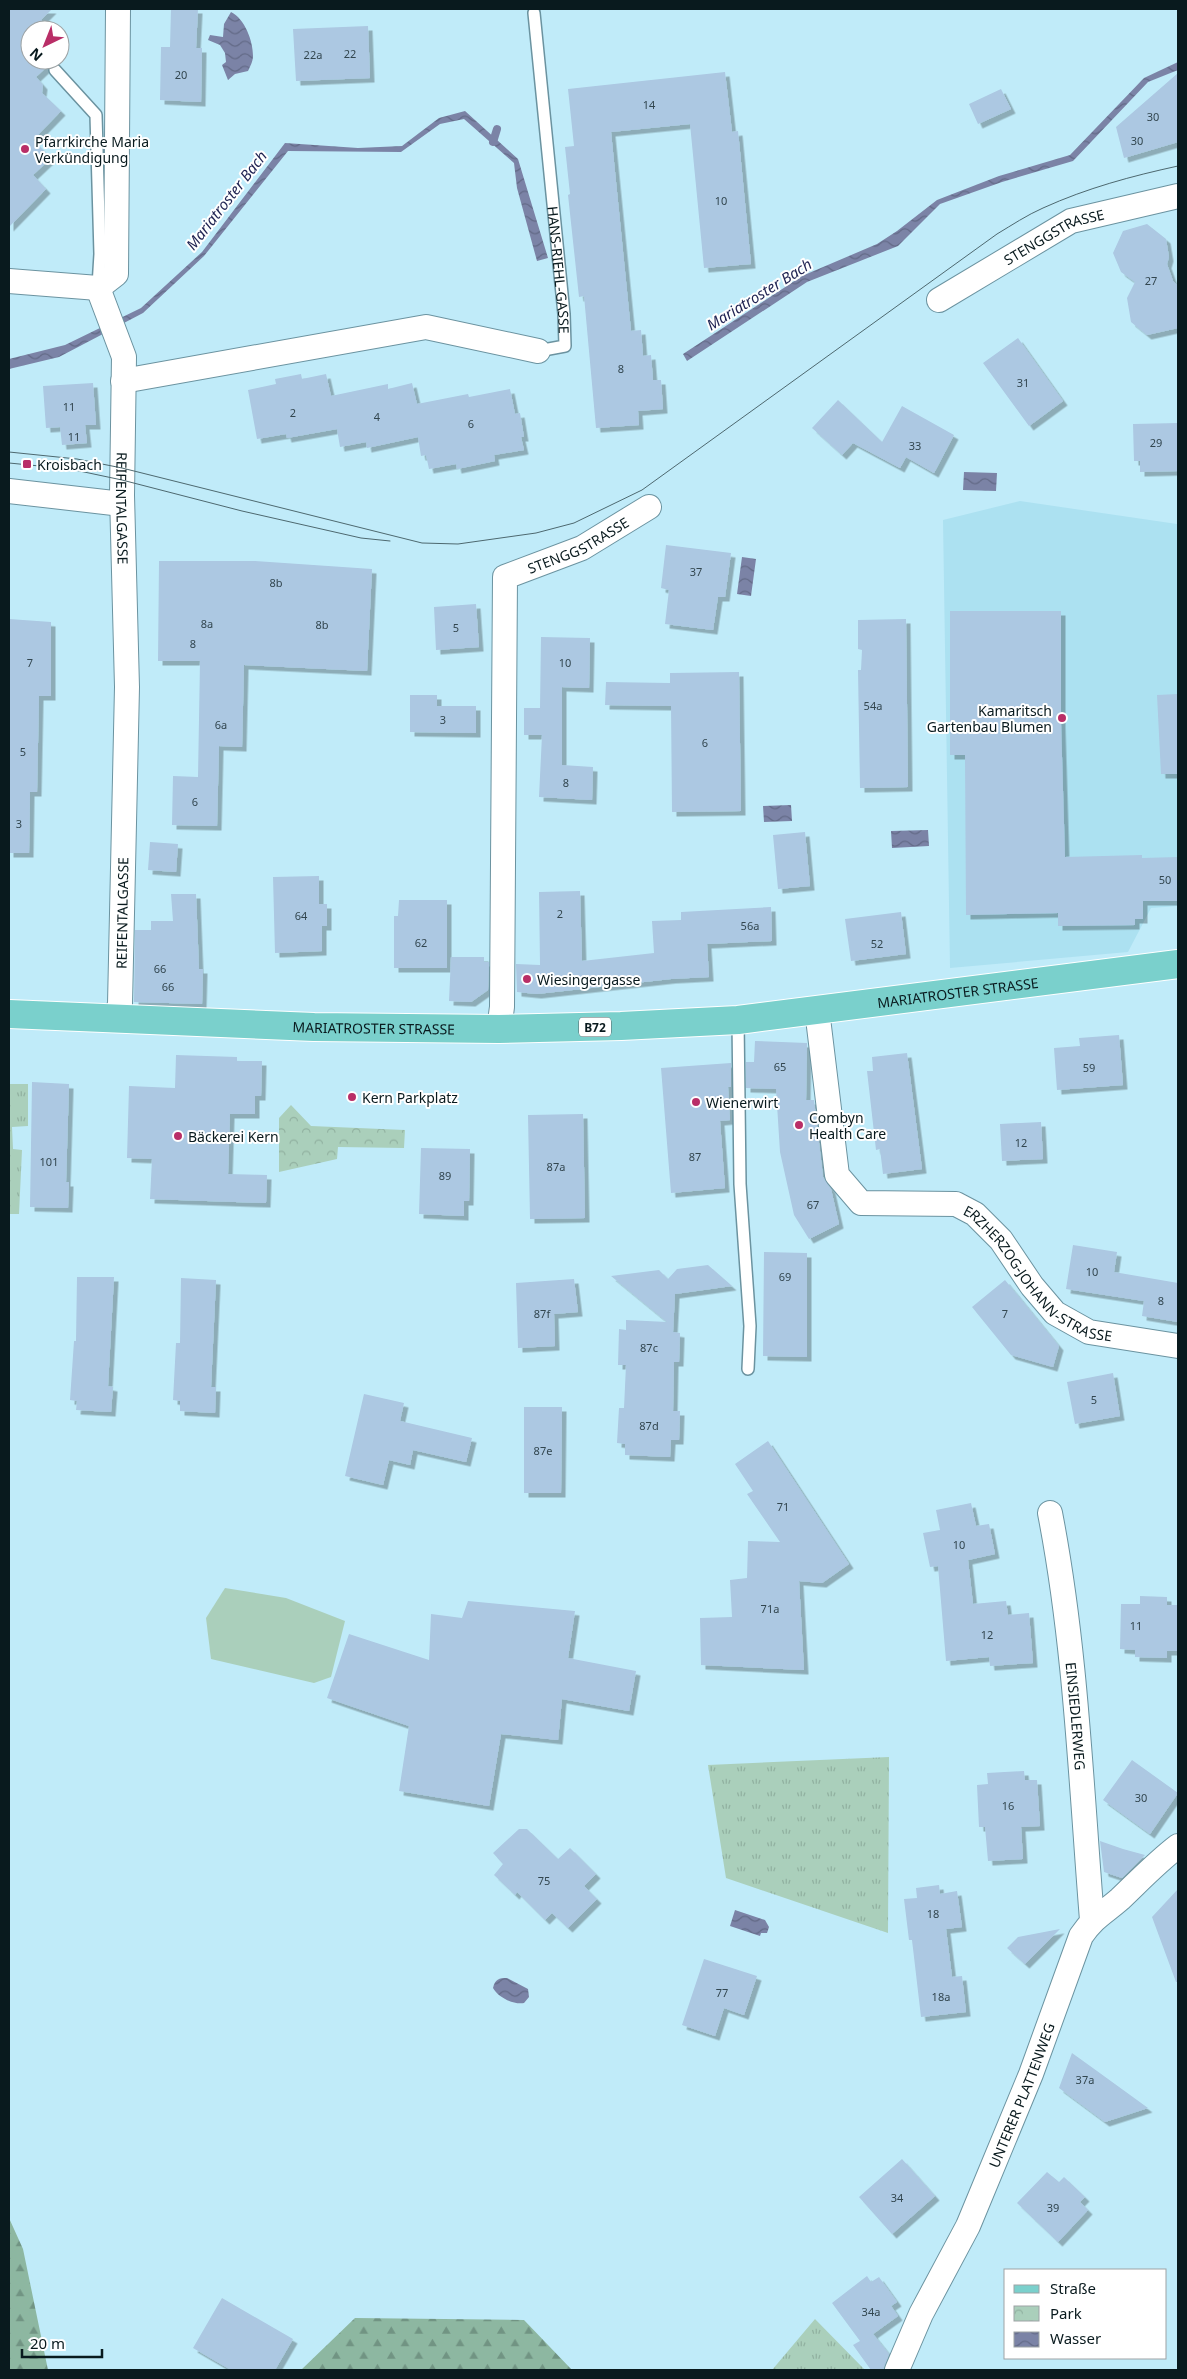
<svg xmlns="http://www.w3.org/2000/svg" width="1187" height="2379" viewBox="0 0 1187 2379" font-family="'Noto Sans',sans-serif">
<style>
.built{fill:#ace1f1}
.grass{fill:url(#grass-tufts)}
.forest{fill:url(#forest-firs)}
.park{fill:url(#park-crowns)}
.pitch{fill:#aacfbb}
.water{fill:url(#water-waves)}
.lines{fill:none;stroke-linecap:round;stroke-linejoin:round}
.stream{stroke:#7b83a6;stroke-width:8}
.building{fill:#acc8e2;filter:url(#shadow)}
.lane-casing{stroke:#6b93a0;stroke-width:14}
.street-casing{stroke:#6b93a0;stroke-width:26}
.primary-casing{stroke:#fff;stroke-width:30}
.lane{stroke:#fff;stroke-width:11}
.street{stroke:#fff;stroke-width:24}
.primary{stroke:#7ad0cc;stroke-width:28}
.tram{stroke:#4d686f;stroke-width:1}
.poi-dot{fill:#b92e67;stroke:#fff;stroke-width:2}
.labels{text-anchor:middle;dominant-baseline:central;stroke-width:4;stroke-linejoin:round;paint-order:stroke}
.number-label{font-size:11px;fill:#32464f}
.shield{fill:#fff;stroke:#535f62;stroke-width:1}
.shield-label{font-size:12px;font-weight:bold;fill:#091a1e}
.poi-label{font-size:14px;fill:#091a1e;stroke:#fff;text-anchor:start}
.street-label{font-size:14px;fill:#091a1e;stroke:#fff}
.water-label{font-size:15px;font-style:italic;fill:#1f2352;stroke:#fff}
</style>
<defs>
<pattern id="grass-tufts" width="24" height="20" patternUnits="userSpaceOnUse" patternTransform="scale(1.25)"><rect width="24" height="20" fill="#aacfbb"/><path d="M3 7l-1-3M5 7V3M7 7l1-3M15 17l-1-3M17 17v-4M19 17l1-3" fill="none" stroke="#91b1a0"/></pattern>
<pattern id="forest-firs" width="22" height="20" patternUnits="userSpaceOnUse" patternTransform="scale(1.25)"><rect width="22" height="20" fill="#8db7a1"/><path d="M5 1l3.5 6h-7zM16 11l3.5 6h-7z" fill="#719483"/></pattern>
<pattern id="park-crowns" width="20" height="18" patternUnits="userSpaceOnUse" patternTransform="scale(1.25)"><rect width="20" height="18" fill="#aacfbb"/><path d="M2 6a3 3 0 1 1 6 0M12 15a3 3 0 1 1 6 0" fill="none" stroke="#91b1a0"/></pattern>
<pattern id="water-waves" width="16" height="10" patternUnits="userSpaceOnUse" patternTransform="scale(1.25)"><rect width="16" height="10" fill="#7b83a6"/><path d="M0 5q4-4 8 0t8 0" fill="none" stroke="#636a87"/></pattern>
<filter id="shadow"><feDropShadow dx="4.5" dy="4.5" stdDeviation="0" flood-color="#0004"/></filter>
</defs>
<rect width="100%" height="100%" fill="#c0ebf9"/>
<path class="built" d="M1020,501L1177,524L1178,906L1151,908L1128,952L950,968L943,520Z"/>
<path class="grass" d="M9,1084H28V1126L12,1127L13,1149L22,1150L19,1214H9Z
M889,1757L888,1933L726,1878L708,1765Z
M815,2319L865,2370H772Z"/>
<path class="forest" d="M9,2218L23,2249L48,2370H9Z
M355,2318L524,2320L572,2370H301Z"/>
<path class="park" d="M291,1105L311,1126L405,1130L404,1148L338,1147L337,1159L279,1172V1118Z"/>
<path class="pitch" d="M225,1588L286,1598L345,1621L331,1677L314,1683L211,1659L206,1618Z"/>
<path class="water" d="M231,12C245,19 253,41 253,56C253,61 250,67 248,71L235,74L228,80L222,65L226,62L225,53L220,45L208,40L210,35L223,37L224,24Z
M1178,62V70L1148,82L1073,161L1002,182L940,204L898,246L807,282L687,361L683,354L802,276L877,244L897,231L937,200L999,176L1070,155L1144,78Z
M465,111L518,159L548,258L537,261L517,188L514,163L464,119L440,124L401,152L288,151L204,256L143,313L59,357L9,369V359L65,345L141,308L202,252L285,143L358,148L402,146L439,118Z
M964,472L997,473L996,491L963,490Z
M742,557L756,559L751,596L737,594Z
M791,805L792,821L764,822L763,806Z
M928,830L929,846L892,848L891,831Z
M735,1910L765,1920L769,1927L767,1933H761L760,1936L730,1926Z
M507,1978L528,1989L529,1997L524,2003C513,2005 498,1997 493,1988C495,1979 499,1978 507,1978Z"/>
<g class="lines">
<path class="stream" d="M493,142L497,129"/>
</g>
<path class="building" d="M9,9H52L41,20L50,30H30V60H54L36,77L43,85L42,93L61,111L33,140L51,158L33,175L46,189L9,227Z
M171,9H198L196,48H202L201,102L160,100L161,47H170Z
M368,26L370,78L296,81L293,29Z
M725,72L732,132L738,131L751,264L704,268L690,124L611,132L631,331L641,330L643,356L651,355L653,380H661L663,409L638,411L639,425L596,428L584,296L579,297L568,195L570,194L565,147L574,146L568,89Z
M1178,73V142L1124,158L1116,127Z
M1001,89L1011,109L978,124L969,104Z
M1147,224L1166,239L1169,257L1167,264L1173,281L1178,286V328L1147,335L1131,322L1127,298L1135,282L1121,272L1113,253L1123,231Z
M1018,338L1063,401L1029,426L983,363Z
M301,374L302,379L326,374L331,396L388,384V389L412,383L417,404L468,394L469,397L510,389L515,414L520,413L524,437H521L524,450L494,455L495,461L457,469L456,464L429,469L426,455L421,456L418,437L367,448L366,442L340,447L337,429L287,438L286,434L257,439L248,390L276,384L275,379Z
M93,383L96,425H85L87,443L62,445L60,427L46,428L43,386Z
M838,400L882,442L902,406L954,435L934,473L906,457L900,468L853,443L842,455L812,428Z
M1178,423V471L1140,472V461H1134L1133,424Z
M666,545L731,553L725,597H718L713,630L665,624L669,590L661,588Z
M159,561H255L372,569L367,671L244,665L242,747L219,746L217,826L172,825L173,776L198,777L200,661H158Z
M476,604L479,647L436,650L434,607Z
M950,611H1061V723L1065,857L1142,855V858L1178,857V901H1143V919H1135V925L1058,926V913L966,915L965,755H950Z
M9,619L51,622V696H39L37,792H30L29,853H9Z
M906,619L908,787L860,788L858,670H861L862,650L858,649V620Z
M541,637L590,638L589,688L562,687V765L593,767L592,800L539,797L542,735H524V708H540Z
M739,672L741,811L672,812L671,706L605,705L606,682L670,683V673Z
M1178,694V774H1161L1157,695Z
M410,695H437V706H476V733L410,732Z
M805,832L810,886L778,889L773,835Z
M150,842L178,844L176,872L148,870Z
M319,876V904H327V926H322V951L275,953L273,877Z
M580,891L582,961L654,953L652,921L681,920V912L771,907L772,941L707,944L709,977L671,979L537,994L517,992L516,964L540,965L539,892Z
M171,894H196L199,969H203L202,1004L134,1002L135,930H151V921H173Z
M399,900H447V968H394V916H398Z
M901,912L906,954L851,961L845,919Z
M451,957H484V962H489L488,990L471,1002L449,1001Z
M1119,1035L1123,1085L1057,1090L1054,1048L1080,1046L1079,1038Z
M755,1041L807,1043L806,1100H814L823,1177L831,1189L839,1224L809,1239L794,1215L780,1152L776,1089L746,1088V1062H754Z
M907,1053L922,1169L883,1174L880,1149L876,1150L867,1071H873L872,1057Z
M176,1055L237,1057V1061H262L261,1096H255V1114H230L228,1174L267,1175L266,1203L150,1199L152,1159L127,1158L129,1086L175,1088Z
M731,1063V1087H728L730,1120L720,1121L725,1188L671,1193L661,1068Z
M32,1082L69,1084L66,1182H69L68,1208L30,1207Z
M583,1114L585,1218L530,1219L528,1115Z
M1041,1122L1043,1159L1002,1161L1000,1124Z
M421,1148L470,1149L469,1201H464V1216L419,1214Z
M1073,1245L1117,1252L1114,1272L1178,1283V1322L1142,1316L1144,1301L1066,1289Z
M764,1252L807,1253V1357L763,1356Z
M708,1265L732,1286L675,1294L673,1332L680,1333L679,1362H674L673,1411H680L679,1440H671L670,1457L625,1455V1444L617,1443L619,1408H624L626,1365H618L619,1329L626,1330V1320L667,1322L611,1276L659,1270L668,1279L677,1269Z
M77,1277H114L108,1386L113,1387L111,1412L76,1410L77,1401L70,1400L74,1341H76Z
M181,1278L216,1280L211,1387H216L215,1413L180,1411V1401L173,1400L176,1343H180Z
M574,1279L578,1312L554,1314L555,1346L518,1348L516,1283Z
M1005,1280L1059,1346L1053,1367L1011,1355L972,1307Z
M1113,1373L1120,1416L1075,1424L1067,1382Z
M364,1394L404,1403L400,1421L472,1438L466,1462L413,1450L410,1465L389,1460L383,1485L345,1476Z
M524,1407H562L561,1493H524Z
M768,1441L849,1564L822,1583L799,1581L804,1670L701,1665L700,1618L732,1617L730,1580L747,1578L748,1541L780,1542L747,1494L753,1491L735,1464Z
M971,1503L976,1526L989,1524L995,1554L968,1560L973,1604L1006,1601L1008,1615L1029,1613L1033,1663L990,1666L989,1657L946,1661L938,1566L930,1567L923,1533L940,1530L936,1510Z
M1140,1596L1167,1597V1605H1178V1651H1167V1658L1135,1657V1650L1120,1649L1121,1604H1140Z
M468,1601L575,1611L568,1658L636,1671L629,1711L562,1699L558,1740L501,1734L489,1806L399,1791L409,1726L327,1698L349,1634L429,1660L431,1614L462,1618Z
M1132,1760L1178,1793L1150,1834L1103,1800Z
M1024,1771L1025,1780H1037L1040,1826L1021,1827L1023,1859L988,1861L985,1827H979L977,1785L988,1784L987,1773Z
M519,1829H527L558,1859L570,1848L596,1874L584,1886L597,1899L568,1928L552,1913L545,1920L517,1892L515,1895L494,1875L503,1864L493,1853Z
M1100,1841L1123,1849L1145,1855L1122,1878L1104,1872Z
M939,1885L940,1894L957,1891L962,1927L946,1929L952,1977L962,1976L966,2012L921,2017L912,1940H909L904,1899L917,1898L916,1888Z
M1178,1889V1982H1176L1152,1917Z
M1060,1929L1025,1964L1007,1948L1018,1937Z
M704,1959L757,1976L744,2015L724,2008L715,2036L682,2025Z
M1072,2053L1097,2071L1148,2108L1105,2122L1059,2088Z
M902,2159L935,2196L892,2234L859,2197Z
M1047,2172L1059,2182L1064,2177L1085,2197L1080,2202L1088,2210L1058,2242L1017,2203Z
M867,2276L871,2282L879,2277L897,2302L891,2306L898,2316L873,2334L889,2354L883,2370H871L853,2345L860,2341L832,2303Z
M222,2298L293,2339L275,2370H231L193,2348Z"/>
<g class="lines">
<g class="lane-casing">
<g id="lane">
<path id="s1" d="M534,13L564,314L565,346L538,351"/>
<path d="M55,70L96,115L100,254L98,286"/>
<path d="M738,1020L740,1184L750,1326L748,1369"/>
</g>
</g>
<g class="street-casing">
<g id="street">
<path d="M9,281L98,288"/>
<path id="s2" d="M98,288L124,357L122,495L127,687L120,1004L115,1019"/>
<path d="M98,288L116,274L118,9"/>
<path id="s3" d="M939,300L1071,221L1178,196"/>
<path d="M123,381L426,327L538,351"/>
<path d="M9,491L122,504"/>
<path id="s4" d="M817,1010L837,1175L861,1203L956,1204L975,1214L1001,1240L1032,1286L1055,1313L1089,1332L1178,1346"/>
<path id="s5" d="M499,1029L502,1007L505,577L582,548L649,507"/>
<path id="s6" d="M1050,1513C1076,1647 1081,1784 1092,1920"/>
<path id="s7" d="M897,2370L921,2314L968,2226L1031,2074L1081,1936C1094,1917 1104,1913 1120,1899C1139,1881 1157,1862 1178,1846"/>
</g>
</g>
<g class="primary-casing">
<g id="primary">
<path id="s8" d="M9,1014L314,1027L499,1029L621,1026L738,1020L1178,964"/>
</g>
</g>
<use href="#lane" class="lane"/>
<use href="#street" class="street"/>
<use href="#primary" class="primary"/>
<path class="tram" d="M9,452L77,459L122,468L422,543L458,544L536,533L574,523L642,490L997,234C1012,225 1027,215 1043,208C1087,188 1132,176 1178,166
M9,463L70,469L122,480L242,511L361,538L390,541"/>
</g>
<g class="poi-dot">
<circle cx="25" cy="149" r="5"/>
<rect x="22" y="459" width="10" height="10" rx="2.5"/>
<circle cx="1062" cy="718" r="5"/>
<circle cx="527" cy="979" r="5"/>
<circle cx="352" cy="1097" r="5"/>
<circle cx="696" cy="1102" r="5"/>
<circle cx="799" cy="1125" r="5"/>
<circle cx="178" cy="1136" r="5"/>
</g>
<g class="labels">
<g class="number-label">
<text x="350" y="53">22</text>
<text x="313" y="54">22a</text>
<text x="181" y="74">20</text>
<text x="649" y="104">14</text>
<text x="1153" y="116">30</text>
<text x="1137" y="140">30</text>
<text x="721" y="200">10</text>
<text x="1151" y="280">27</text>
<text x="621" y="368">8</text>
<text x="1023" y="382">31</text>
<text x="69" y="406">11</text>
<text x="293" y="412">2</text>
<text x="377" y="416">4</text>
<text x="471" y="423">6</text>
<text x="74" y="436">11</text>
<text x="1156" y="442">29</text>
<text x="915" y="445">33</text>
<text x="696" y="571">37</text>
<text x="276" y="582">8b</text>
<text x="207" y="623">8a</text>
<text x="322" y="624">8b</text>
<text x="456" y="627">5</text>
<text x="193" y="643">8</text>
<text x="30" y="662">7</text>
<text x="565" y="662">10</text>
<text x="873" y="705">54a</text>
<text x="443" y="719">3</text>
<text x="221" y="724">6a</text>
<text x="705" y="742">6</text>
<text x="23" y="751">5</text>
<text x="566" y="782">8</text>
<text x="195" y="801">6</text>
<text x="19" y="823">3</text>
<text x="1165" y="879">50</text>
<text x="560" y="913">2</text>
<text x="301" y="915">64</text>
<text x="750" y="925">56a</text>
<text x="421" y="942">62</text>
<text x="877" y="943">52</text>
<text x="160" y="968">66</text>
<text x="168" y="986">66</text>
<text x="780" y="1066">65</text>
<text x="1089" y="1067">59</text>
<text x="1021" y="1142">12</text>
<text x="695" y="1156">87</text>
<text x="49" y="1161">101</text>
<text x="556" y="1166">87a</text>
<text x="445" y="1175">89</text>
<text x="813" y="1204">67</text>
<text x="1092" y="1271">10</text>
<text x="785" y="1276">69</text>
<text x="1161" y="1300">8</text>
<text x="542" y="1313">87f</text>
<text x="1005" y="1313">7</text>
<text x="649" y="1347">87c</text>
<text x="1094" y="1399">5</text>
<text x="649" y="1425">87d</text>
<text x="543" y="1450">87e</text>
<text x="783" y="1506">71</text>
<text x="959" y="1544">10</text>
<text x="770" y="1608">71a</text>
<text x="1136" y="1625">11</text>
<text x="987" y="1634">12</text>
<text x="1141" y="1797">30</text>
<text x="1008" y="1805">16</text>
<text x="544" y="1880">75</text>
<text x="933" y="1913">18</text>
<text x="722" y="1992">77</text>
<text x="941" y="1996">18a</text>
<text x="1085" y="2079">37a</text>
<text x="897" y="2197">34</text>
<text x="1053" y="2207">39</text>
<text x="871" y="2311">34a</text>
</g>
<rect class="shield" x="579" y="1017.5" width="32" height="19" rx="4"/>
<g class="shield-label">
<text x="595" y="1027">B72</text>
</g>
<g class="poi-label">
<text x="35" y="141">Pfarrkirche Maria<tspan x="35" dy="16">Verkündigung</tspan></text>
<text x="37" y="464">Kroisbach</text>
<text x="1052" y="710" text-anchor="end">Kamaritsch<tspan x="1052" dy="16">Gartenbau Blumen</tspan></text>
<text x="537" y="979">Wiesingergasse</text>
<text x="362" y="1097">Kern Parkplatz</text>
<text x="706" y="1102">Wienerwirt</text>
<text x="809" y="1117">Combyn<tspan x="809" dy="16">Health Care</tspan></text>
<text x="188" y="1136">Bäckerei Kern</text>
</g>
<g class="street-label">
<text stroke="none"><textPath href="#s3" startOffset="132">STENGGSTRASSE</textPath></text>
<text stroke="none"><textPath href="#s1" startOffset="258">HANS-RIEHL-GASSE</textPath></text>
<text stroke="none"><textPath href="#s2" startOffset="225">REIFENTALGASSE</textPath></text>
<text stroke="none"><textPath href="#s5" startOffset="532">STENGGSTRASSE</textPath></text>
<text transform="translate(122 913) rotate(-89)">REIFENTALGASSE</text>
<text stroke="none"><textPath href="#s8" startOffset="951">MARIATROSTER STRASSE</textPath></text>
<text stroke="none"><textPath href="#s8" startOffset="365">MARIATROSTER STRASSE</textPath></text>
<text stroke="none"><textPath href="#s4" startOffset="409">ERZHERZOG-JOHANN-STRASSE</textPath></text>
<text stroke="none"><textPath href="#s6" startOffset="205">EINSIEDLERWEG</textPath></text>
<text stroke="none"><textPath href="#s7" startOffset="302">UNTERER PLATTENWEG</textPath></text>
</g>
<g class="water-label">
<text transform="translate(226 200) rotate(-52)">Mariatroster Bach</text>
<text transform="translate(759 294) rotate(-32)">Mariatroster Bach</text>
</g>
</g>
<rect width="1187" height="2379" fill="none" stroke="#091a1e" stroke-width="20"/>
<rect x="1004" y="2269" width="162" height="90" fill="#ffffff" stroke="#9da3a5"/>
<rect x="1014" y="2285" width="25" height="8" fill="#7ad0cc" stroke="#9da3a5"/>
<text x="1050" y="2294" font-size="15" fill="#091a1e">Straße</text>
<rect x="1014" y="2306" width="25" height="15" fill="url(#park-crowns)" stroke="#9da3a5"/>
<text x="1050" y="2319" font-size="15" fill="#091a1e">Park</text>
<rect x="1014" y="2332" width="25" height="15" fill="url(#water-waves)" stroke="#9da3a5"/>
<text x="1050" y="2344" font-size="15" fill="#091a1e">Wasser</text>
<g transform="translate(45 45) rotate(223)"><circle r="24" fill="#ffffff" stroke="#9da3a5"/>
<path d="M0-4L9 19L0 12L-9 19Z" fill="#b92e67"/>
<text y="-8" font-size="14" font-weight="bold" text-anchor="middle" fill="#091a1e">N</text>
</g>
<path d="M22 2349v8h80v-8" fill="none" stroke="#091a1e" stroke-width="2.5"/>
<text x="30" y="2349" font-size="15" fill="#091a1e" stroke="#ffffff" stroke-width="4" paint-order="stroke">20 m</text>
</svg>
